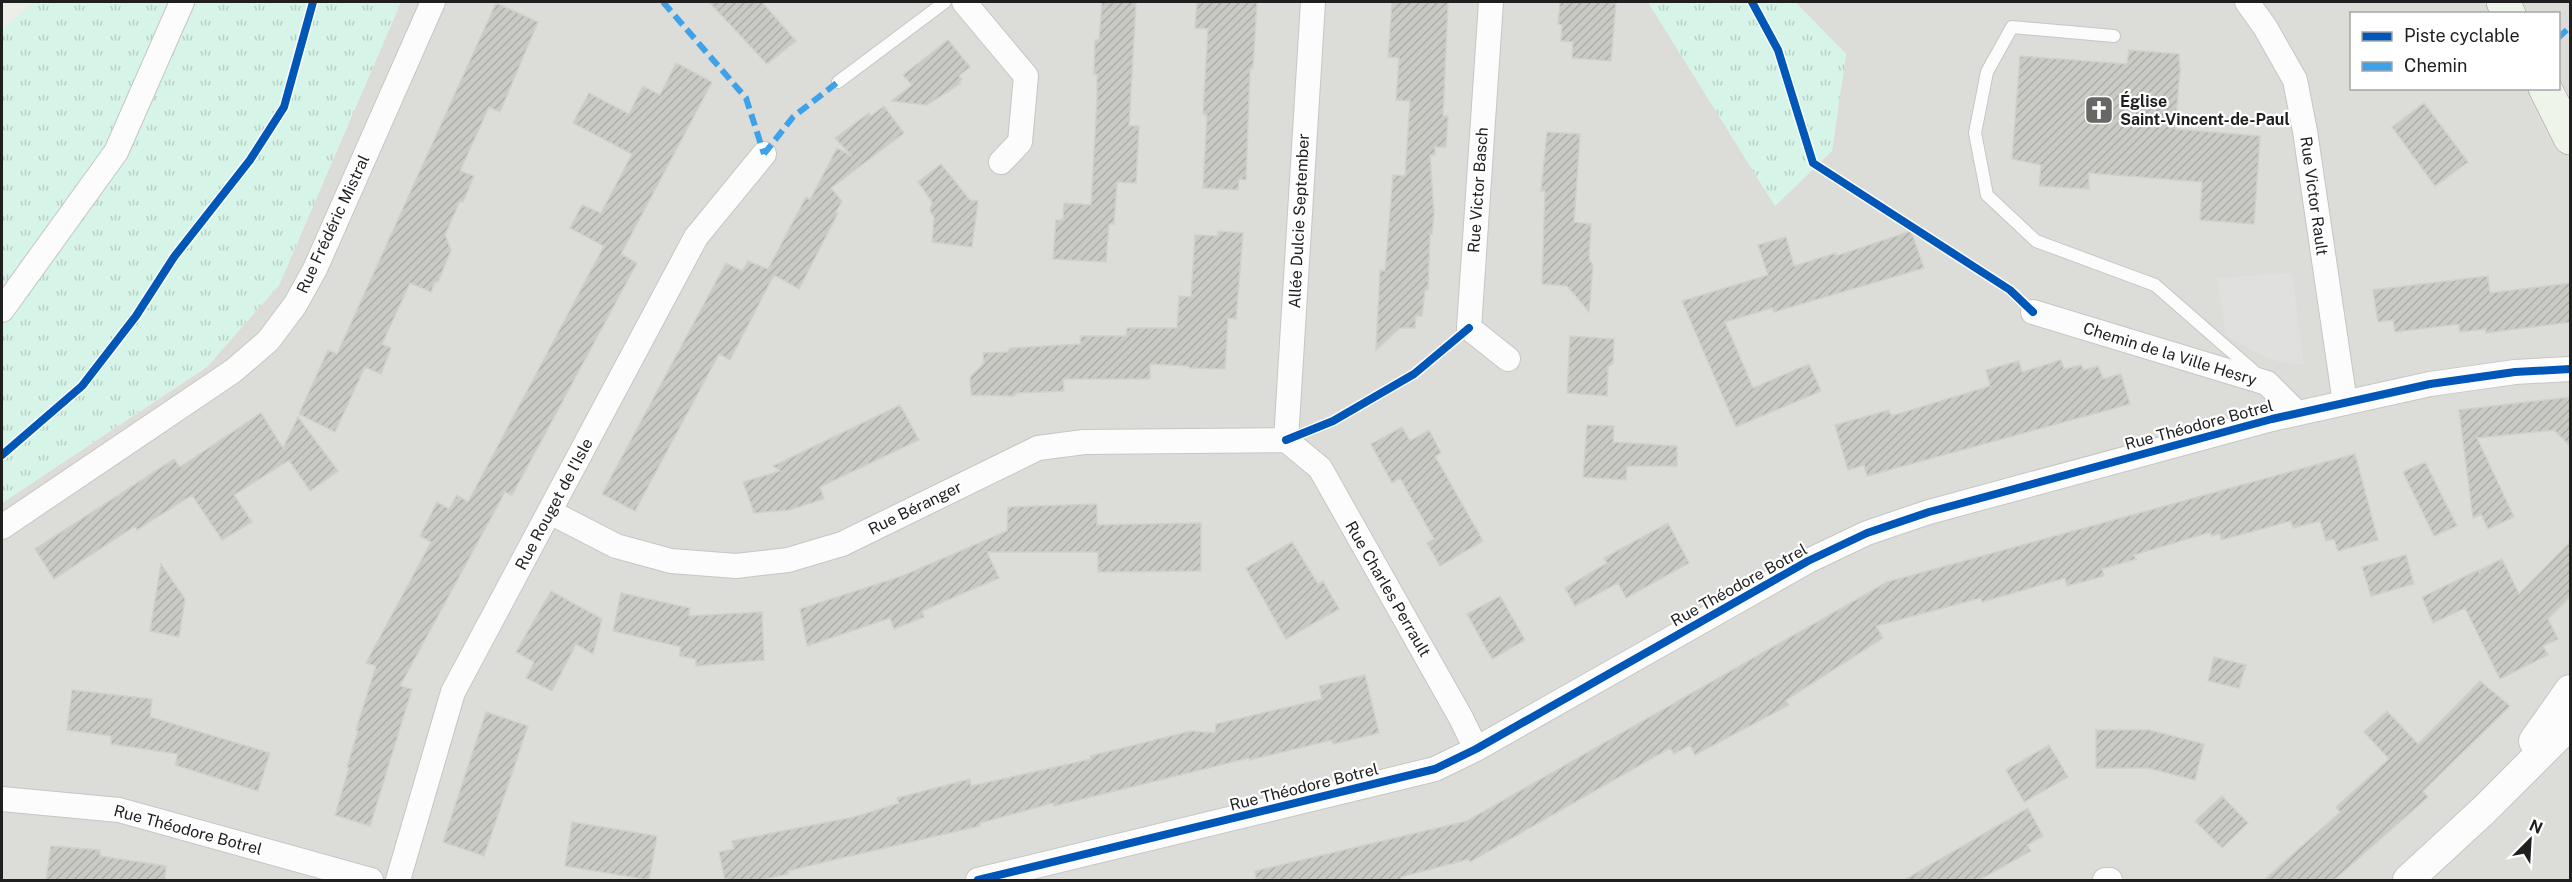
<svg xmlns="http://www.w3.org/2000/svg" width="2572" height="882" viewBox="0 0 2572 882" font-family="'Public Sans',sans-serif">
<style>
.residential{fill:#dcddd9;fill-rule:evenodd}
.park{fill:url(#park-tufts)}
.parking{fill:#e0e0de}
.building{fill:url(#building-hatch);stroke:#d0d1c9;stroke-width:1.5}
.lines{fill:none;stroke-linecap:round;stroke-linejoin:round}
.service-casing{stroke:#c6c6c4;stroke-width:14}
.minor-casing{stroke:#c6c6c4;stroke-width:26}
.tertiary-casing{stroke:#c6c6c4;stroke-width:32}
.secondary-casing{stroke:#899880;stroke-width:34}
.service{stroke:#fcfcfc;stroke-width:12}
.minor{stroke:#fcfcfc;stroke-width:24}
.tertiary{stroke:#fcfcfc;stroke-width:30}
.secondary{stroke:#eff4eb;stroke-width:33}
.quiet{stroke:#3da2ea;stroke-width:6;stroke-dasharray:12 6;stroke-linecap:butt}
.cycleway-casing{stroke:#fff;stroke-width:11}
.cycleway{stroke:#0057b8;stroke-width:8}
.labels{text-anchor:middle;dominant-baseline:central;stroke-width:4.5;stroke-linejoin:round;paint-order:stroke}
.poi-label{font-size:16px;font-weight:bold;fill:#1f1f1f;stroke:#fff;text-anchor:start}
.street-label{font-size:16px;fill:#1f1f1f;stroke:#fff}
</style>
<defs>
<pattern id="park-tufts" width="24" height="20" patternUnits="userSpaceOnUse" patternTransform="scale(1.5)"><rect width="24" height="20" fill="#d6f4e7"/><path d="M3 7l-1-3M5 7V3M7 7l1-3M15 17l-1-3M17 17v-4M19 17l1-3" fill="none" stroke="#b7d1c6"/></pattern>
<pattern id="building-hatch" width="6" height="6" patternUnits="userSpaceOnUse" patternTransform="scale(1.5)"><rect width="6" height="6" fill="#cacac5"/><path d="M-1 1l2-2M0 6l6-6M5 7l2-2" fill="none" stroke="#adada9"/></pattern>
</defs>
<rect width="100%" height="100%" fill="#edeee8"/>
<path class="residential" d="M401,2H1648L1775,206L1832,151L1846,54L1795,2H2570V880H2V503L207,367L279,285ZM2352,14H2558V88H2352Z"/>
<path class="park" d="M34,2H401L279,285L207,366L2,503V30Z
M1648,2H1795L1846,54L1832,151L1775,206Z"/>
<path class="parking" d="M2292,273L2304,364L2282,363L2253,351L2226,335L2217,278Z"/>
<path class="building" d="M709,2H762L796,41L767,64Z
M1102,2H1136L1129,126H1139L1136,183L1117,182L1114,224H1109L1106,262L1053,259L1056,220H1063L1064,203L1091,205L1097,100V74H1094L1095,40H1099Z
M1197,2H1257L1253,68H1250L1246,180L1239,179L1238,190L1203,188L1207,115L1203,114L1208,29L1195,28Z
M1392,2H1448L1443,116H1448L1446,147H1435V155H1430L1434,215L1432,234H1430L1428,290H1425L1422,316H1416L1415,328H1400L1376,350L1380,270L1385,271L1393,175L1405,176L1410,101L1396,100L1399,58L1388,57Z
M1560,2H1616L1611,61L1572,58L1573,42L1561,41L1562,25L1558,24Z
M496,3L538,22L500,112L489,107L460,171L474,176L463,202L460,201L445,235L451,250L438,282H435L431,292L410,283L382,344L391,348L381,374L365,367L335,432L299,414L328,350L337,354Z
M948,40L970,67L959,76L962,79L959,83L960,84L927,105L891,101L912,85L903,75Z
M2129,50L2179,54L2180,70L2175,129L2260,136L2254,224L2200,220L2202,182L2089,173V189L2039,186L2041,165L2012,159L2020,56L2127,64Z
M676,63L712,82L621,254L637,263L512,495L505,492L400,686L412,689L370,826L335,815L349,768L347,767L358,731L356,730L376,666L366,663L431,542L420,536L437,502L449,509L457,495L468,502L604,246L570,228L582,205L601,213L632,154L573,123L589,93L629,114L643,86L660,95Z
M2424,103L2468,162L2435,186L2392,127Z
M884,106L904,133L831,188L842,201L836,212L838,213L799,289L774,275L730,360L719,354L635,511L602,494L726,263L742,271L748,261L768,269L806,197L810,200L837,148L852,156L835,138L869,113L871,116Z
M1547,132L1580,134L1574,222L1591,224L1589,260L1593,265L1589,312L1567,286L1542,284L1545,191H1541Z
M941,164L970,200L978,201L972,247L932,242L934,217L930,211L932,202L918,182Z
M1218,231L1243,233L1236,319L1228,318L1225,369L1190,368L1188,366L1150,364V379H1063L1064,391L1017,393L1014,396L971,395L970,377L984,363L983,353L1007,352L1011,348L1081,344L1080,336H1126L1127,328H1177L1179,296L1191,297L1195,235L1218,236Z
M1911,231L1924,268L1774,312L1772,308L1725,322L1753,388L1809,364L1821,391L1736,427L1682,301L1768,275L1758,245L1786,237L1794,266L1836,253V256Z
M2488,276L2490,293L2571,283V322L2486,333V329L2460,332L2459,324L2395,332L2393,320L2378,322L2373,290Z
M1570,336L1614,339L1613,363L1608,367L1607,396L1567,393Z
M2061,360L2064,369L2081,365L2084,370L2098,366L2103,379L2121,374L2130,404L1867,476L1864,465L1848,470L1835,425L1889,410L1891,416L1990,386L1986,370L2019,361L2022,372Z
M2571,397V447L2554,430L2477,438L2514,517L2488,529L2481,514L2473,518L2459,410Z
M900,405L919,440L820,487L824,499L789,510L754,513L743,482L780,471L773,466Z
M261,413L283,448L298,417L338,471L310,491L289,460L234,495L252,522L222,540L192,495L137,530L135,526L54,579L35,549L174,459L180,467Z
M1587,425L1614,426L1613,442L1677,446V466H1627L1626,480L1583,477Z
M1402,427L1410,441L1429,430L1441,453L1435,456L1483,541L1440,566L1427,543L1434,539L1400,478L1392,483L1371,444Z
M2355,454L2378,540L2338,551L2334,539L2326,541L2320,521L2293,528L2291,521L2221,540L2220,534L2211,536V532L2134,555L2136,559L2102,569L2104,576L2067,586L2065,578L1982,602L1981,598L1876,626L1883,638L1786,700L1789,705L1695,755L1690,745L1674,754L1670,748L1470,862L1469,859L1401,877L1402,880H1256L1255,871L1467,821L1887,582Z
M2425,462L2457,526L2434,536L2403,472Z
M1097,504V525L1201,523V571L1098,572V552H987L999,578L922,611L924,617L894,629L890,618L807,646L800,609L902,576L1007,531L1008,507Z
M1668,523L1689,563L1626,598L1618,583L1575,606L1565,588L1607,563L1604,558Z
M2571,541V596L2548,619L2558,639L2543,646L2548,655L2500,679L2465,608L2433,623L2422,597L2478,570L2480,574V570L2502,559L2519,594Z
M1292,542L1318,584L1323,581L1339,609L1286,639L1246,568Z
M2406,555L2414,584L2371,596L2362,567Z
M161,564L185,599L179,637L150,631Z
M551,591L602,619L593,654L576,644L552,691L526,678L534,662L516,652Z
M621,593L690,608L689,616L762,612L764,660L696,666V659L679,656L681,647L613,631Z
M1500,596L1525,640L1492,659L1467,614Z
M2214,657L2246,665L2239,688L2208,681Z
M1365,675L1379,733L1333,744L1332,740L1249,760V758L1054,806L1053,803L980,823V826L833,860L788,871L789,874L759,880H725L719,852L734,849L732,841L854,817L899,803L897,798L970,779L971,786L1091,759L1090,756L1191,731L1215,733L1216,724L1322,699L1319,686Z
M2480,681L2510,706L2423,791L2428,797L2334,880H2264L2340,812L2336,807L2389,759L2364,732L2387,711L2418,744Z
M72,690L152,699L150,717L270,753L258,791L175,765L178,754L111,744V736L67,730Z
M486,712L528,726L484,856L443,842Z
M2096,730H2149L2204,744L2195,780L2148,768H2096Z
M2049,745L2068,777L2024,802L2006,770Z
M2222,796L2248,823L2222,848L2195,821Z
M2028,808L2043,836L2027,845L2031,851L1979,880H1904Z
M572,822L657,836L649,880L565,866Z
M51,846L100,850V856L166,866L165,880H46Z"/>
<g class="lines">
<g class="service-casing">
<path id="service" d="M2114,36L2012,27L1987,72L1975,133L1987,195L2036,241L2155,285L2257,374
M838,82L945,2"/>
</g>
<g class="minor-casing">
<path id="minor" d="M964,2L1026,76L1020,142L1001,162
M1491,2L1469,328L1508,359
M2247,2L2265,27L2295,80L2305,131L2345,403
M2,310L116,152L182,2
M2033,312L2267,383L2297,413
M1286,440L1313,2
M1286,440L1320,468L1461,718L1476,749
M550,512L616,546L671,561L736,566L788,560L842,544L1038,448L1084,442L1286,440
M2,527L233,371L268,341L295,305L315,269L433,2
M2,799L119,810L371,880
M398,880L453,692L696,237L764,154
M978,880L1435,769L1476,749L1808,561L1867,533L1929,512L2272,419L2430,384L2515,372L2570,369
M2105,880H2110"/>
</g>
<g class="tertiary-casing">
<path id="tertiary" d="M2534,741L2570,690
M2408,880L2484,810L2570,724"/>
</g>
<g class="secondary-casing">
<path id="secondary" d="M2503,2L2509,14
M2545,88L2570,138"/>
</g>
<use href="#service" class="service"/>
<use href="#minor" class="minor"/>
<use href="#tertiary" class="tertiary"/>
<use href="#secondary" class="secondary"/>
<path class="quiet" d="M663,2L746,98L764,154
M2558,38L2570,27
M764,154L793,117L838,82"/>
<g class="cycleway-casing">
<path id="cycleway" d="M1752,2L1778,50L1813,163L2010,290L2033,312
M1286,440L1333,421L1414,374L1469,328
M2,455L82,386L136,316L174,257L250,160L284,107L313,2
M978,880L1435,769L1476,749L1808,561L1867,533L1929,512L2272,419L2430,384L2515,372L2570,369"/>
</g>
<use href="#cycleway" class="cycleway"/>
</g>
<defs>
<g id="church-square" transform="scale(1.5)"><rect x="-9" y="-9" width="18" height="18" rx="4" fill="#676765" stroke="#fff"/><path d="M-1.2-6h2.4v3.5h3.3v2.4h-3.3V6h-2.4V-.1h-3.3v-2.4h3.3Z" fill="#fff"/></g>
</defs>
<g fill-rule="evenodd">
<use href="#church-square" x="2099" y="110"/>
</g>
<g class="labels">
<g class="poi-label">
<text x="2120" y="101">Église<tspan x="2120" dy="18">Saint-Vincent-de-Paul</tspan></text>
</g>
<g class="street-label">
<text transform="translate(1478 190) rotate(-86)">Rue Victor Basch</text>
<text transform="translate(2314 196) rotate(82)">Rue Victor Rault</text>
<text transform="translate(1299 221) rotate(-87)">Allée Dulcie September</text>
<text transform="translate(333 224) rotate(-65)">Rue Frédéric Mistral</text>
<text transform="translate(2170 354) rotate(17)">Chemin de la Ville Hesry</text>
<text transform="translate(2199 425) rotate(-15)">Rue Théodore Botrel</text>
<text transform="translate(554 504) rotate(-62)">Rue Rouget de l'Isle</text>
<text transform="translate(915 508) rotate(-26)">Rue Béranger</text>
<text transform="translate(1739 585) rotate(-29)">Rue Théodore Botrel</text>
<text transform="translate(1388 589) rotate(60)">Rue Charles Perrault</text>
<text transform="translate(1304 787) rotate(-14)">Rue Théodore Botrel</text>
<text transform="translate(188 830) rotate(15)">Rue Théodore Botrel</text>
</g>
</g>
<rect width="2572" height="882" fill="none" stroke="#1f1f1f" stroke-width="6"/>
<rect x="2350" y="12" width="210" height="78" fill="#ffffff" stroke="#a5a5a5" stroke-width="1.5"/>
<rect x="2362" y="32" width="30" height="9" fill="#0057b8" stroke="#a5a5a5" stroke-width="1.5"/>
<text x="2404" y="42" font-size="18" fill="#1f1f1f">Piste cyclable</text>
<rect x="2362" y="62" width="30" height="9" fill="#3da2ea" stroke="#a5a5a5" stroke-width="1.5"/>
<text x="2404" y="72" font-size="18" fill="#1f1f1f">Chemin</text>
<g transform="translate(2530 840) rotate(24)" stroke="#ffffff" stroke-width="4.5" paint-order="stroke">
<path d="M0-4.5L10 22L0 15L-10 22Z" fill="#1f1f1f"/>
<text y="-9" font-size="16" font-weight="bold" text-anchor="middle" fill="#1f1f1f">N</text>
</g>
</svg>
